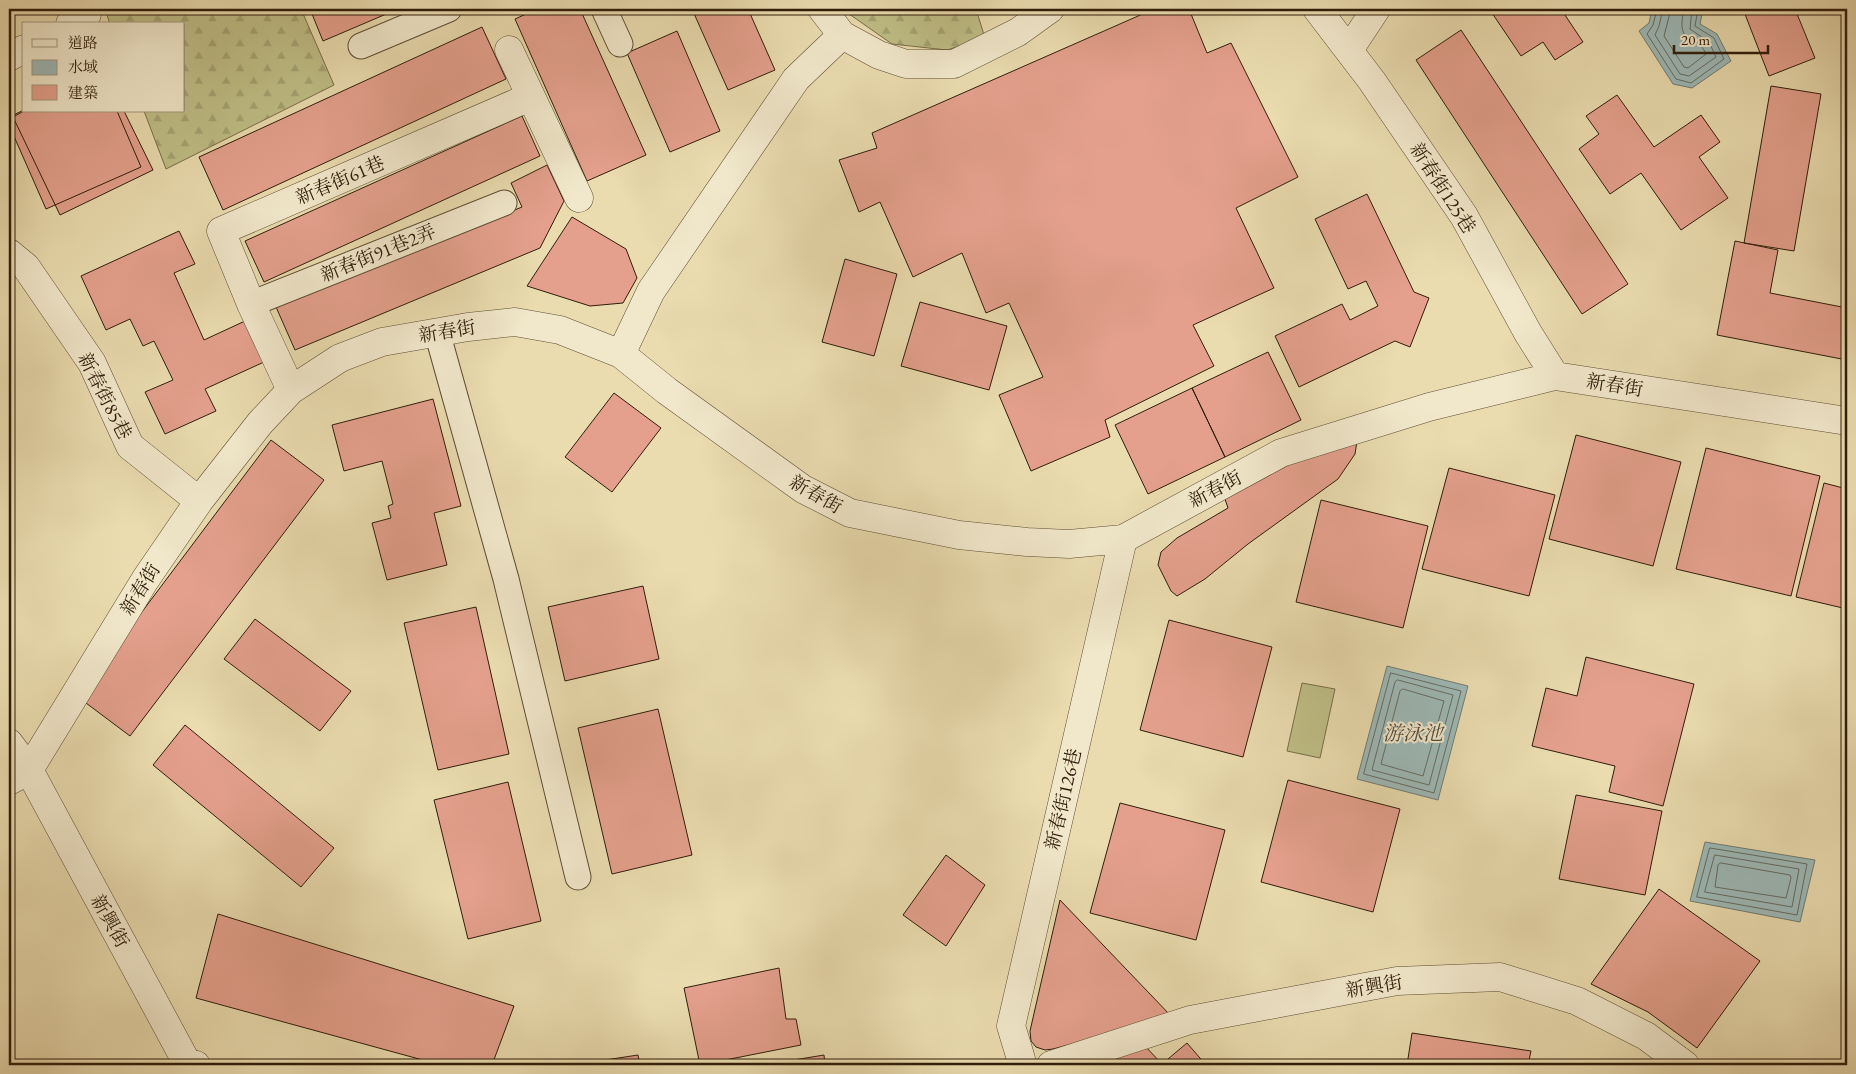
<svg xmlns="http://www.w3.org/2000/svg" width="1856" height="1074" viewBox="0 0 1856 1074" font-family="'EB Garamond','Noto Serif TC',serif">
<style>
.green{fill:#bfbe86;stroke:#786e48}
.forest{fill:url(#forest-firs);stroke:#786e48}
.water{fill:#9db9b7;stroke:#717b72}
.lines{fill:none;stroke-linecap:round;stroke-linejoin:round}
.shore{stroke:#666b61;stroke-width:1}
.building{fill:#e4a08d;stroke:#301d0b}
.pedestrian-casing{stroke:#5e4d34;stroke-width:27}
.minor-casing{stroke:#5e4d34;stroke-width:29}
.pedestrian{stroke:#f1e8cb;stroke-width:25}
.minor{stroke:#f1e8cb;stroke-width:28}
.labels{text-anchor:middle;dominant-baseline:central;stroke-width:4;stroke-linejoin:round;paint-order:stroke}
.street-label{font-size:19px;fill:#301d0b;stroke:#f1e8cb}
.water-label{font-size:20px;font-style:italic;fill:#514c3f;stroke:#f1e8cb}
</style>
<defs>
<pattern id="forest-firs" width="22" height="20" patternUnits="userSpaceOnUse" patternTransform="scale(1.25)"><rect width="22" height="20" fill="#bfbe86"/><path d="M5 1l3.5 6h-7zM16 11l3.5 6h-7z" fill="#a4a372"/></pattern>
</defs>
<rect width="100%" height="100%" fill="#eadcaf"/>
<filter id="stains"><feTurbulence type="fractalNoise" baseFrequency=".004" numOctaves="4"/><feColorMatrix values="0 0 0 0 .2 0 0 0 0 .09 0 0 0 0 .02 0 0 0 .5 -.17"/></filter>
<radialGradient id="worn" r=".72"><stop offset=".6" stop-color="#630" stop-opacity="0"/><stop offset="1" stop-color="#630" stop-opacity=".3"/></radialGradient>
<path class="green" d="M1302,683L1335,689L1320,758L1287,751Z"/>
<path class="forest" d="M105,9H301L334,85L166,169L144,111H184V24H110Z
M842,9H976L985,38L947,50L892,44Z"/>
<path class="water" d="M1652,9H1703L1700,24L1717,34L1731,61L1692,88L1673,84L1639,31L1649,23Z
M1387,666L1468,686L1438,800L1357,779Z
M1705,842L1815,860L1800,922L1690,901Z"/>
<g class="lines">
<path class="shore" d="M1657,9L1653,25L1647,34L1676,79L1691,83L1724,59L1714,38L1695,26L1698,9
M1663,9L1659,26L1655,35L1680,74L1689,76L1716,57L1709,42L1690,29L1692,9
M1671,9L1664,36L1684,67L1688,68L1706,54C1697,32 1675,48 1684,9
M1391,673L1461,691L1434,793L1364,774Z
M1398,680L1453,695L1429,785L1372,770L1395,682Z
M1403,689L1444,701L1423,776L1381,764L1400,691Z
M1710,848L1807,864L1797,915L1697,897Z
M1715,855L1799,869L1792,907L1705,892Z
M1721,863L1790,875L1791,878L1786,898L1715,887L1718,865Z"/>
</g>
<path class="building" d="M310,9H398L323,41Z
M537,9H580L646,155L587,181L515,19Z
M692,9H748L775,70L728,90Z
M1154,9H1189L1207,53L1231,43L1298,177L1236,208L1274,288L1193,325L1214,366L1105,420L1110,437L1031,471L999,395L1043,377L1009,303L986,313L962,253L913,277L880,202L859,212L839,160L877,148L872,133Z
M1491,9H1561L1583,42L1555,60L1543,42L1521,56L1490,10Z
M1743,9H1795L1815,58L1769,76Z
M482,27L506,79L223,210L199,157Z
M1461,30L1628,284L1582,314L1416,60Z
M677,31L720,131L670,152L627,53Z
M1771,86L1821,94L1794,251L1744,243Z
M1617,95L1654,147L1701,115L1720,142L1699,157L1728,198L1681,230L1641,173L1610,194L1579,149L1599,134L1586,116Z
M24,110L117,111L141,167L46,209L9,125V117Z
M24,111H124L153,170L60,215L13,117Z
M522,116L540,156L264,282L245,241Z
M547,165L564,201L540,248L295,350L276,307L522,207L511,183Z
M1367,194L1414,292L1429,298L1410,347L1395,341L1299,387L1275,336L1342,304L1350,320L1378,306L1366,281L1348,289L1315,219Z
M572,217L626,249L637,278L623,303L590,306L527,286Z
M179,231L195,264L174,273L204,340L245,321L264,362L205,389L216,411L165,434L145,392L173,380L154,341L143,346L130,319L106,330L81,276Z
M1735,241L1778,250L1770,293L1847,308V360L1717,335Z
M845,259L897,274L874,356L822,342Z
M920,302L1007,326L989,390L901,366Z
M1268,352L1301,420L1225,457L1192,388Z
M1192,388L1225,457L1148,494L1115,425Z
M614,393L661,428L612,492L565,457Z
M433,399L461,506L434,513L447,565L387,580L372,523L391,518L388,506L393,504L382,461L344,471L332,425Z
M1576,435L1681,462L1653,566L1549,539Z
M271,440L324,480L130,736L78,697Z
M1357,441L1355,454L1338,479L1248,544L1205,579L1177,596L1171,591L1158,565L1161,552L1177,538L1228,508L1225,499L1292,463Z
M1706,448L1820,476L1791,596L1676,569Z
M1449,468L1555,495L1529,596L1422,569Z
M1824,483L1847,489V609L1796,597Z
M1321,500L1428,526L1403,628L1296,602Z
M643,586L659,659L565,681L548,607Z
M476,607L509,754L438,770L404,623Z
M255,619L351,691L320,731L224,659Z
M1169,620L1272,647L1243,757L1140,730Z
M1586,657L1694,684L1663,806L1609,792L1615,766L1532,746L1546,688L1577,696Z
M658,709L692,855L612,874L578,728Z
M185,725L334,848L301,887L153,765Z
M1288,780L1400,809L1373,912L1261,882Z
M508,782L541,921L468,939L434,800Z
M1576,795L1662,811L1645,895L1559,879Z
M1120,803L1225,830L1196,940L1090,913Z
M946,855L985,885L946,946L903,915Z
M1659,889L1760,961L1697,1048L1648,1012L1591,984Z
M1060,900L1172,1017L1053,1049L1045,1050L1036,1047L1031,1041L1030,1031Z
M218,914L514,1006L492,1065H441L196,998Z
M779,968L786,1019H796L801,1045L700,1065L684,988Z
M1412,1033L1531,1051L1528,1065H1407Z
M1187,1043L1206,1065H1102L1097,1060L1143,1044L1162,1064Z
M638,1055L640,1065H572Z
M824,1055L825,1065H763Z"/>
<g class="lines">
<g class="pedestrian-casing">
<path id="pedestrian" d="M604,9L620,44
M361,46L449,9
M251,304L504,203
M437,332L506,579L578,877"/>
</g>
<g class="minor-casing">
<path id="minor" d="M822,9L842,35L879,55L906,64H954L1018,32L1050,9
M1317,9L1372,81L1464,216L1528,333L1555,376
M70,24L87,14
M509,50L579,198
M1349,50L1376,9
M9,57L24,49
M9,253L26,267L92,363L130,446L199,501
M621,354L651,291L796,79L842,35
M291,390L251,304L221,231L530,97
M9,743L29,770L187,1063L196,1065
M9,781L29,770L145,580L199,501L260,423L291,390L340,358L382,342L468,327L515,322L560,330L621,354L667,391L803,489L850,513L959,535L1027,542L1069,544L1123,539L1281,453L1429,407L1555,376L1847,421
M1021,1059L1011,1026L1123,539
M1051,1065L1190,1020L1397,981L1500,977L1577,1001L1646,1036L1685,1065"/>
</g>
<use href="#pedestrian" class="pedestrian"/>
<use href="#minor" class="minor"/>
</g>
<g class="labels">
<g class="street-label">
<text transform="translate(340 180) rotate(-23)">新春街61巷</text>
<text transform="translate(1443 188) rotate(57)">新春街125巷</text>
<text transform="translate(378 253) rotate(-22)">新春街91巷2弄</text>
<text transform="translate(447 331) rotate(-9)">新春街</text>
<text transform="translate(1615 385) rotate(9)">新春街</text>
<text transform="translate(105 396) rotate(63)">新春街85巷</text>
<text transform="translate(1215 489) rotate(-28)">新春街</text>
<text transform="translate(816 494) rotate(30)">新春街</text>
<text transform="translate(140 589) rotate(-58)">新春街</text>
<text transform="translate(1063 799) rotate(-77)">新春街126巷</text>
<text transform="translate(110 921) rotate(61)">新興街</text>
<text transform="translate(1374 986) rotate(-9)">新興街</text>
</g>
<g class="water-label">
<text x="1413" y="733">游泳池</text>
</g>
</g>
<rect width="1856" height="1074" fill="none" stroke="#eadcaf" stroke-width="30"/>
<rect x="10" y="10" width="1836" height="1054" fill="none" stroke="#301d0b" stroke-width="2.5"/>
<rect x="15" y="15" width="1826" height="1044" fill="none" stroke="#301d0b"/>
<rect x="22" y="22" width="162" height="90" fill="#f1e8cb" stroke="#a4977e"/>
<rect x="32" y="39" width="25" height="8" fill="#f1e8cb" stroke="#a4977e"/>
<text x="68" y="48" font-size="15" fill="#301d0b">道路</text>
<rect x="32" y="60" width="25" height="15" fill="#9db9b7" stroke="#a4977e"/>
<text x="68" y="72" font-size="15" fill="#301d0b">水域</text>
<rect x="32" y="85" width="25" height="15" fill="#e4a08d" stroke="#a4977e"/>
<text x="68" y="98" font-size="15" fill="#301d0b">建築</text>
<path d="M1674 45v8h94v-8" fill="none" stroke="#301d0b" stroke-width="2.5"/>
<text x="1681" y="45" font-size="15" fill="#301d0b" stroke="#f1e8cb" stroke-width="4" paint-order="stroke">20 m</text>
<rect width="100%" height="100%" filter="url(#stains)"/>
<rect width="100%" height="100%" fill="url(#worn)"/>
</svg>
